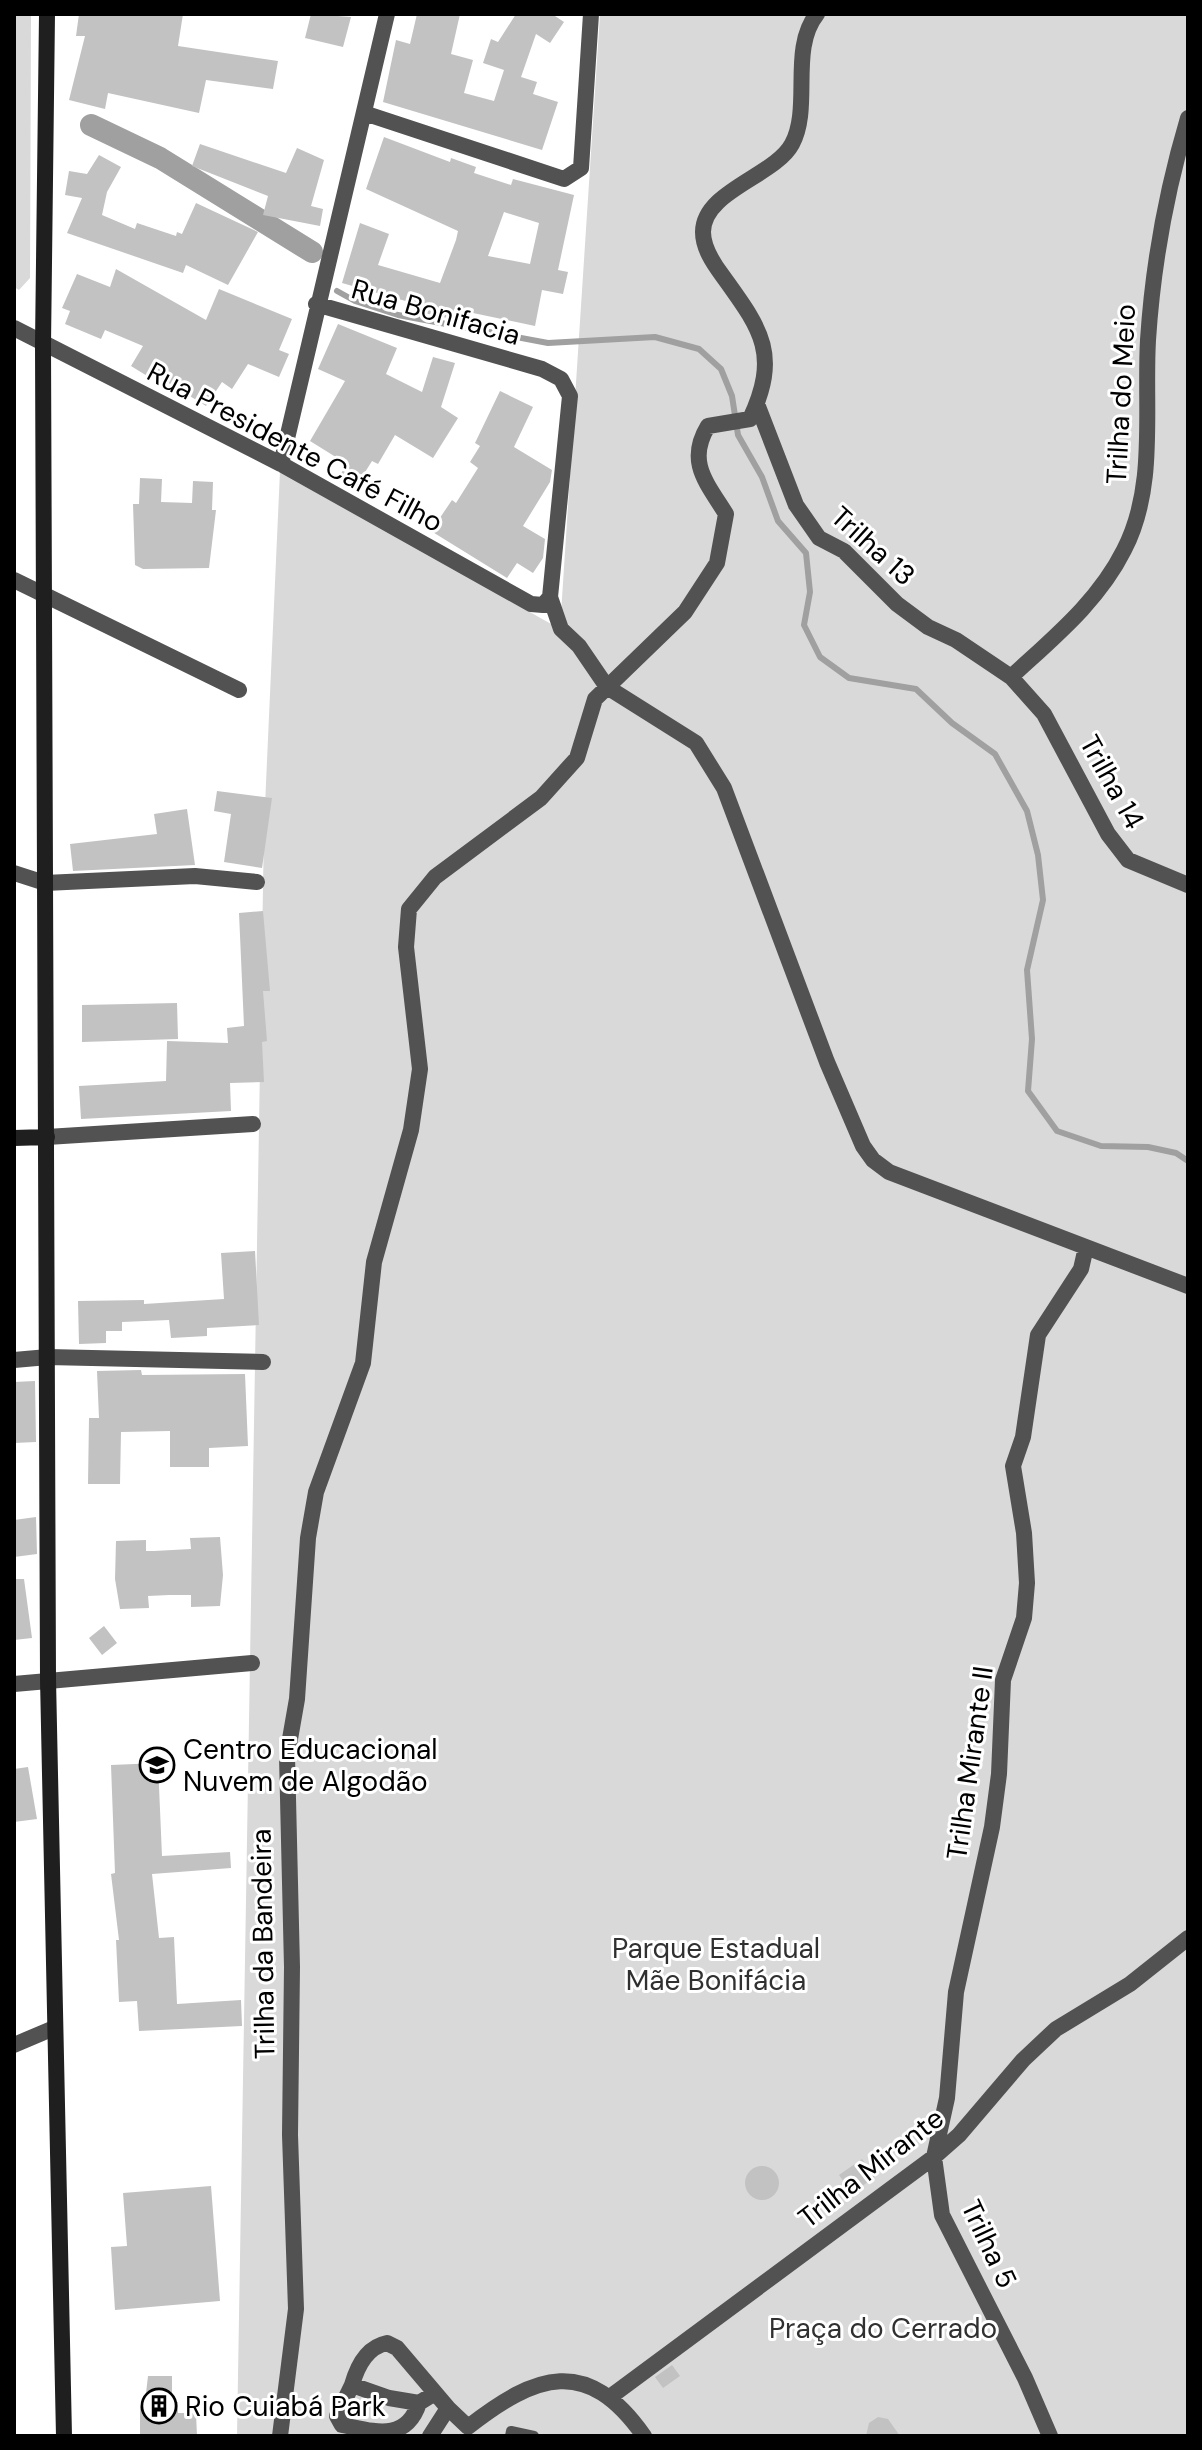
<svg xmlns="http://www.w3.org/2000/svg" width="1202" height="2450" viewBox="0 0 1202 2450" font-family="'DM Sans',sans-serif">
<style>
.green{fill:#d9d9d9}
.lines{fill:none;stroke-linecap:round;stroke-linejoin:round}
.stream{stroke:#a0a0a0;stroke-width:6}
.canal{stroke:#a0a0a0;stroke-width:22}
.building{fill:#c2c2c2;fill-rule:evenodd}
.lane{stroke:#525252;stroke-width:10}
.street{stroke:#525252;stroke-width:16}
.secondary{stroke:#1f1f1f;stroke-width:16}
.labels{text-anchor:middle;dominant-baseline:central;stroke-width:6;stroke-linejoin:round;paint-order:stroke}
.street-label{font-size:28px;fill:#000;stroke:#fff}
.poi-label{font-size:28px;fill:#000;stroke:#fff;text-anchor:start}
.park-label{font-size:28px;fill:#303030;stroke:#fff}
</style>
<rect width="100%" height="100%" fill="#fff"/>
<path class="green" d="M14,14H31L30,278L19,290L14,287Z
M600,14H1188V2436H237L264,828L280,471L560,629Z"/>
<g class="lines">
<path class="stream" d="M337,291L355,301L398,315L548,343L655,337L699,349L721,369L732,396L738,435L762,477L778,521L806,553L810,592L804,625L820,657L849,678L916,689L952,723L995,754L1027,811L1038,855L1043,900L1027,970L1032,1039L1028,1091L1057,1131L1101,1146L1148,1147L1176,1153L1188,1161"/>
<path class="canal" d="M91,125L160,158L312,252"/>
</g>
<path class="building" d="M79,14H183L178,46L278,61L273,89L206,80L199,113L108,93L105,109L69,100L85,36H76Z
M311,14L351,17L343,47L305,38Z
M417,14H460L451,54L473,60L464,93L494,101L504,70L483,63L491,39L498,42L516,14H552L564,22L550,43L536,34L521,77L537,82L533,94L558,102L542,150L383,102L396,40L410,44Z
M384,137L450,162L451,158L476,167L474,173L511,185L513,179L574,195L558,270L568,272L563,294L542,290L535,326L454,309L452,319L414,311L416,304L342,283L360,223L389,234L378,265L440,283L456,240L458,231L366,189ZM504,212L539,223L530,264L488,256Z
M200,144L286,173L297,148L324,160L311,206L323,209L320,226L263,215L268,196L192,166Z
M99,155L121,167L107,192L102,215L135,229L137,223L176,236L177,232L182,234L196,203L258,232L228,285L186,265L183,273L67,233L82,198L65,195L69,171L87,174Z
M116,269L206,320L219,289L292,319L279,350L289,354L279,377L248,364L232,389L222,382L206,406L154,374L152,379L131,366L143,346L105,330L101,339L65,324L70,311L62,308L77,274L110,287Z
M338,324L397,348L386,374L422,392L433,357L455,363L441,407L458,418L433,458L395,435L378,464L372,461L357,485L340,475L347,464L310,441L345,381L318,369Z
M500,391L533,407L514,447L552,470L550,482L523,526L545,539L543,558L533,573L517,563L507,578L431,531L452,500L456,503L478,468L470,462L480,446L475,443Z
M140,478L162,479L161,502L192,503L193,481L213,482L212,510H216L209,568L143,569L135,565L133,504H139Z
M217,791L272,798L262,868L224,862L231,814L214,811Z
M187,809L195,865L73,871L70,844L157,834L154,814Z
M263,911L270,991H263L267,1041L262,1042L264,1082L230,1083L231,1111L81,1119L79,1086L166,1081L167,1041L228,1043L227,1028L244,1026L239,913Z
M177,1003L178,1039L82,1042V1005Z
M255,1251L259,1325L207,1328V1336L171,1338L169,1320L122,1322V1331H106V1343L79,1344L78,1301L144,1300V1304L224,1299L221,1253Z
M141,1370L142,1375L245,1374L248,1446L209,1448V1467H170V1431L121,1432L120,1484H88L89,1418H99L97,1371Z
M35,1381L36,1442L14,1443V1382Z
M36,1517L37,1554L14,1557V1520Z
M220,1537L223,1575L220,1606L191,1607V1595H169L148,1596L149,1608L120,1609L115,1579L116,1541L146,1540V1551H154L191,1549L190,1538Z
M14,1579H24L32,1638L14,1640Z
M104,1626L117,1643L102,1655L89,1638Z
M158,1763L162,1856L230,1852L231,1868L152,1874L159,1938L174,1937L177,2004L241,2000L242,2026L139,2031L137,2001L119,2002L116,1940H119L111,1874L115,1873L111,1765Z
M28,1767L37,1819L14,1822V1769Z
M862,2159L875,2177L852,2193L839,2175Z
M745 2183a17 17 0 1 1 34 0a17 17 0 1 1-34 0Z
M211,2186L220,2301L115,2310L111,2247L127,2246L123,2193Z
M672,2365L680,2376L663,2388L655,2377Z
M148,2376H172V2402H178V2413H196L197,2436H140V2407L145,2402Z
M878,2417L888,2419L900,2436H866L869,2423Z"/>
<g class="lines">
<path class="lane" d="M510,2436L511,2431L534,2436"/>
<path class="street" d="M364,113L564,179L581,168L591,14
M316,304L542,369L561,379L570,396L550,597L561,629L579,646L607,687L696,743L724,788L827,1062L863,1146L873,1160L889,1172L1188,1286
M14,328L281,464L531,604L543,605L550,597
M757,404L796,505L819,538L844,551L897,604L928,627L956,640L1011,677L1044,714L1108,834L1128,860L1188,885
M281,464L387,14
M14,580L239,690
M1011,677C1053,638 1098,602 1124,550C1157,487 1144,409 1148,340C1153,263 1166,192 1188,118
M14,873L45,883L195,876L257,882
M47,1137L253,1124
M14,1360L48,1357L263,1362
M14,1684L252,1663
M14,2045L54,2028
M352,2385L337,2416L342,2425C373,2431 406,2443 419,2403
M435,2393L419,2403L389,2398L352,2385C357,2367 367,2347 387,2343L397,2348L448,2408
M610,2397L934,2157L959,2135L1023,2060L1056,2029L1130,1984L1188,1938
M280,2436L296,2309L290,2135L292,1967L287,1756L297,1699L308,1538L316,1492L363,1363L374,1262L411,1130L420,1069L406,947L409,909L435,877L541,798L577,758L595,699L685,612L717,563L726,514C707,483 686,462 708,426L750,419C781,353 760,328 722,275C713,263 703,248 703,232C703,191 775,176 792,144C812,107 789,49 817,14
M430,2436L448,2408L468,2427C536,2374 587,2355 644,2436
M1050,2436L1025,2378L942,2215L934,2157L947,2098L956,1992L992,1827L999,1774L1003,1680L1024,1618L1027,1583L1024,1533L1013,1466L1023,1437L1038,1335L1081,1269L1086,1247"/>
<path class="secondary" d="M47,14L43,345L48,1679L64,2436
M14,1138L47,1137"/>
</g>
<defs>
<g id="school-ring" transform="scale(1.8)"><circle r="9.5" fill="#fff" stroke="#000" stroke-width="1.5"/><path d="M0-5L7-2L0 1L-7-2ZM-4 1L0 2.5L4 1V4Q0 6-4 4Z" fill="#000"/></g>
<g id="building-ring" transform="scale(1.8)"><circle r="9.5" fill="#fff" stroke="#000" stroke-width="1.5"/><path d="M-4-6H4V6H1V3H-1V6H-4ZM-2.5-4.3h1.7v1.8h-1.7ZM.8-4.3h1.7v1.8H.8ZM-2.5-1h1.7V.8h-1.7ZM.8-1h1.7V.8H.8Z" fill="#000"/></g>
</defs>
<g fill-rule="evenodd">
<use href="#school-ring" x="157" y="1765"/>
<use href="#building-ring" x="159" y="2406"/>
</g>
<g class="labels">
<g class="street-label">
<text transform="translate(436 312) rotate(16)">Rua Bonifacia</text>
<text transform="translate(1121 394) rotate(-87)">Trilha do Meio</text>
<text transform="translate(295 447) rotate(28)">Rua Presidente Café Filho</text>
<text transform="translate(873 546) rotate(42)">Trilha 13</text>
<text transform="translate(1112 782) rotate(61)">Trilha 14</text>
<text transform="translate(970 1763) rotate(-82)">Trilha Mirante II</text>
<text transform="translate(263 1944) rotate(-91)">Trilha da Bandeira</text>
<text transform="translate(871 2168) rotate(-38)">Trilha Mirante</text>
<text transform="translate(989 2244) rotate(65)">Trilha 5</text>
</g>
<g class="poi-label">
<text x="183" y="1749">Centro Educacional<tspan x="183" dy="32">Nuvem de Algodão</tspan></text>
<text x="185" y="2406">Rio Cuiabá Park</text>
</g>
<g class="park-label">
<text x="716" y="1948">Parque Estadual<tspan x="716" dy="32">Mãe Bonifácia</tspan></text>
<text x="883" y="2328">Praça do Cerrado</text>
</g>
</g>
<rect width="1202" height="2450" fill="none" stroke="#000000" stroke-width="32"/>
</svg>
